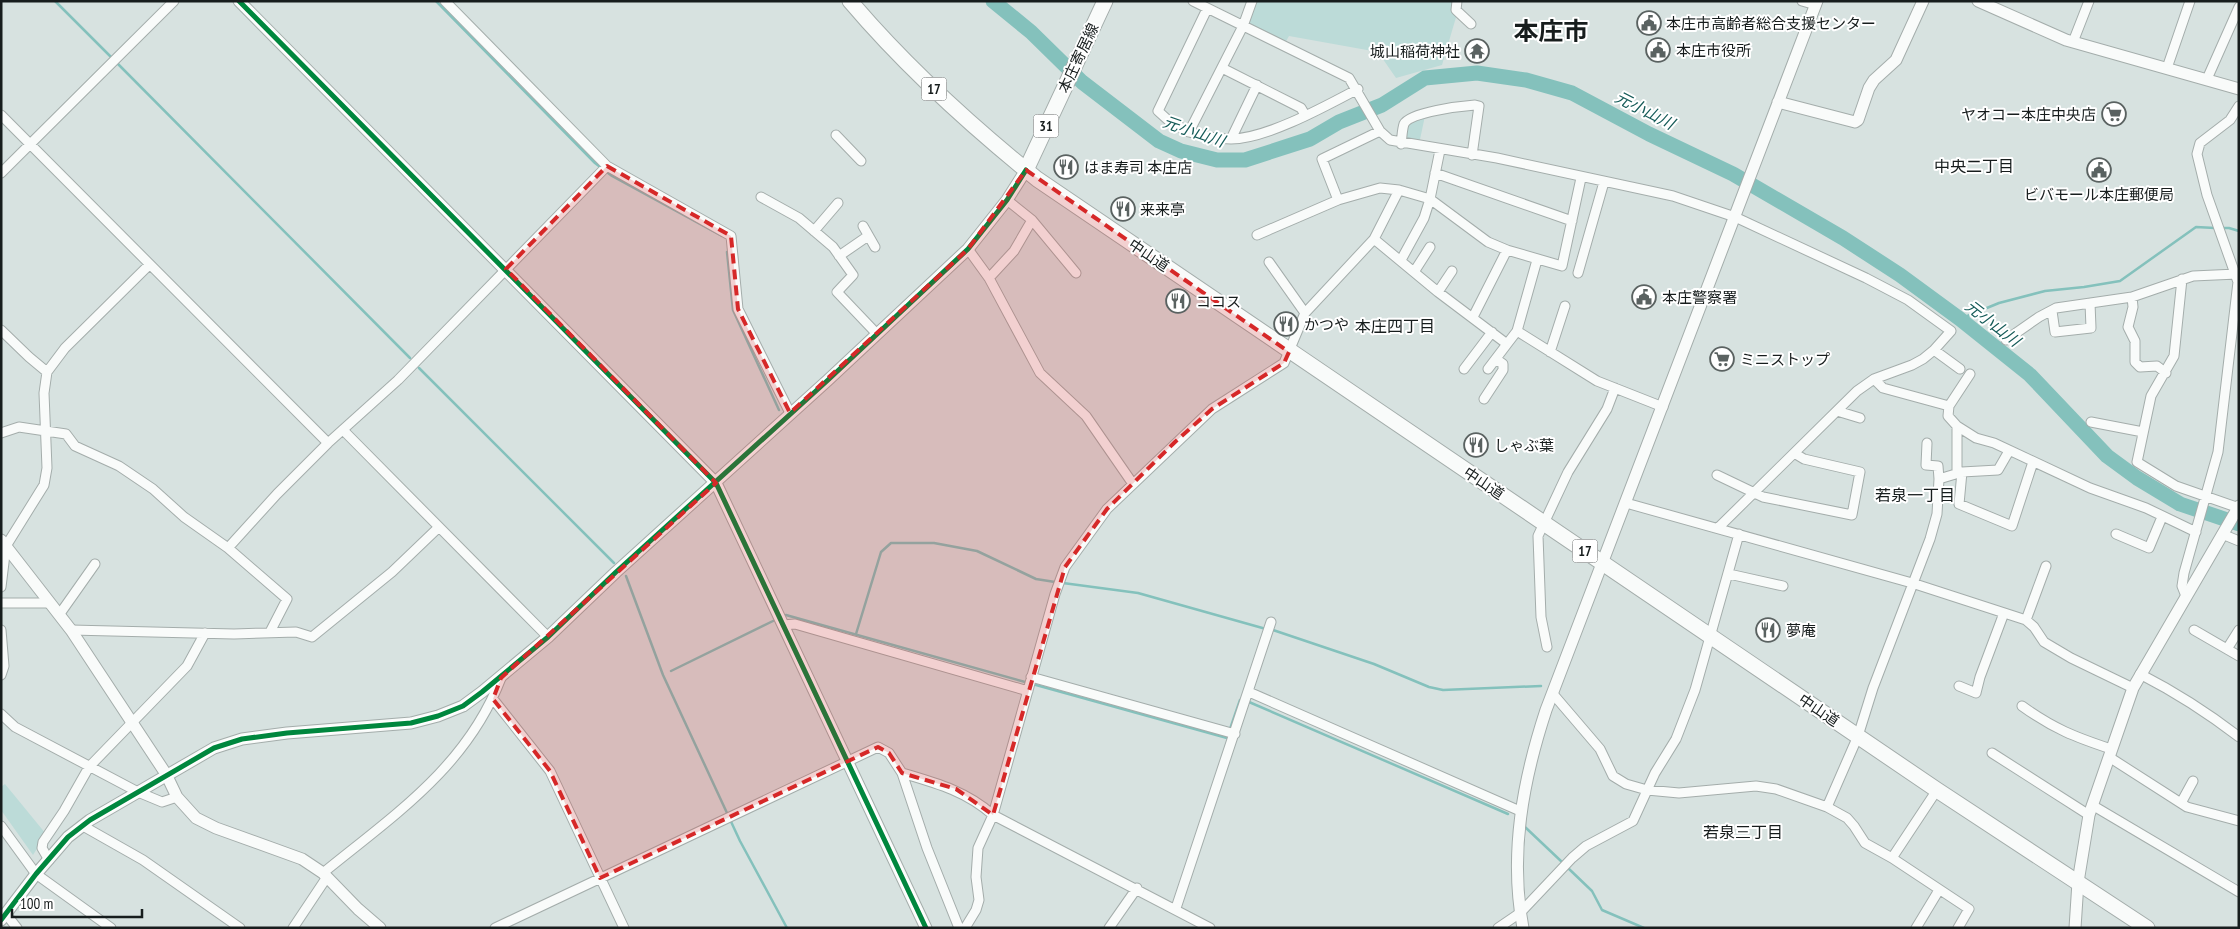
<svg xmlns="http://www.w3.org/2000/svg" width="2240" height="929" viewBox="0 0 2240 929" font-family="'PT Sans Narrow','Noto Sans JP',sans-serif">
<style>
.green{fill:#bcdbd8}
.lines{fill:none;stroke-linecap:round;stroke-linejoin:round}
.stream{stroke:#84c1bc;stroke-width:2.5}
.river{stroke:#84c1bc;stroke-width:15}
.minor-casing{stroke:#a4adab;stroke-width:11}
.tertiary-casing{stroke:#a4adab;stroke-width:13}
.primary-casing{stroke:#a4adab;stroke-width:17}
.trunk-casing{stroke:#a4adab;stroke-width:17}
.minor{stroke:#f9fbfa;stroke-width:9}
.tertiary{stroke:#f9fbfa;stroke-width:11}
.primary{stroke:#f9fbfa;stroke-width:15}
.trunk{stroke:#f9fbfa;stroke-width:15}
.cycleway-casing{stroke:#fff;stroke-width:8}
.cycleway{stroke:#00873e;stroke-width:5}
.marked{fill:#d62828;fill-opacity:0.2;stroke:#d62828;stroke-width:4;stroke-dasharray:10 6;stroke-linejoin:round}
.labels{text-anchor:middle;dominant-baseline:central;stroke-width:4;stroke-linejoin:round;paint-order:stroke}
.shield{fill:#fff;stroke:#5d6161;stroke-width:1}
.shield-label{font-size:14px;font-weight:bold;fill:#171d1d}
.poi-label{font-size:15px;fill:#171d1d;stroke:#fff;text-anchor:start}
.street-label{font-size:15px;fill:#171d1d;stroke:#fff}
.water-label{font-size:16px;font-style:italic;fill:#155b58;stroke:#fff}
.neighbourhood-label{font-size:16px;fill:#171d1d;stroke:#fff}
.town-label{font-size:25px;font-weight:bold;fill:#171d1d;stroke:#fff}
</style>
<rect width="100%" height="100%" fill="#d7e2e0"/>
<path class="green" d="M1257,1H1459V7L1442,65L1396,78L1378,52L1289,36L1285,43L1251,26L1249,23Z
M1425,116L1419,144L1405,139L1407,125Z
M5,784L46,834L33,855L1,810V787Z"/>
<g class="lines">
<path class="stream" d="M55,1L111,57
M436,1L595,163L612,176L722,236
M118,64L410,358
M2221,228H2229L2239,231
M727,252L733,310L779,410
M1960,319L1999,303L2045,291L2084,287L2120,281L2196,227L2215,228
M419,368L614,563
M626,576L663,675L740,841L787,928
M1063,583L1138,593L1266,629
M786,615L1025,682
M1273,630L1374,664L1429,687L1443,690L1541,686
M856,634L881,552L891,543H934L977,551L1036,579L1055,582
M671,671L773,621
M1036,685L1227,738
M1249,702L1508,814
M1230,729L1240,700
M1525,827L1562,862
M1568,868L1592,891L1602,910L1644,928"/>
<path class="river" d="M993,1L1031,32L1082,82L1159,141L1181,151L1217,160H1245L1310,139L1339,122L1382,105L1425,78L1477,73L1526,80L1572,93L1649,134L1733,174L1843,238L1900,275L1960,319L2030,375L2107,456L2137,478L2180,504L2239,524"/>
<g class="minor-casing">
<path id="minor" d="M445,1L607,166L731,236L738,309L790,413
M1193,1L1349,78L1380,131L1390,140L1497,158L1673,196L1735,217L1866,278L1908,300L1951,331L1934,350L1923,359L1912,365L1874,379L1857,391L1718,528
M1252,1L1243,26L1189,132C1203,136 1217,139 1231,139C1266,139 1326,106 1358,89
M1457,1L1456,10L1471,24
M1802,1L1816,5
M2073,42L2089,1
M1222,68L1301,108L1305,115
M2167,68L2190,1
M2207,79L2239,7
M1,115L328,443
M1380,131L1322,159L1338,200L1380,188L1399,190
M1189,132L1169,121L1158,111L1207,9
M836,135L861,161
M1231,139L1257,85
M1401,144C1402,138 1402,130 1404,124C1410,112 1462,106 1475,105L1479,106L1472,155
M1,173L174,1
M1435,173L1572,221
M761,197L799,218L833,247L853,275L837,292L877,334
M1007,200L1032,220L1076,273
M863,226L875,247
M814,231L838,203
M1257,235L1338,200
M1374,239L1438,292L1507,344L1517,331L1597,381L1663,407
M968,249L989,278L1040,373L1086,416L1133,484
M839,256L868,236
M1401,260L1424,218L1430,199L1488,242L1507,250
M1269,262L1305,313
M1414,272L1430,247
M1578,273L1604,182
M989,278L1014,251L1032,220
M2182,279L2174,356L2151,396L2137,462L2176,486L2239,508
M1438,292L1452,271
M2132,297L2133,307L2128,327L2135,341V362L2140,367L2157,366L2166,373
M2052,311L2055,332L2091,328L2090,303
M1473,317L1507,250L1562,266L1581,178
M1,330L29,357L47,372L44,393L47,468L44,485L6,546L1,587
M1517,331L1537,260
M2006,340L2039,317L2056,308L2132,297L2193,276L2237,274
M1934,350L1960,369
M1550,352L1565,306
M1464,369L1492,332
M1488,369L1507,344
M47,372L65,348L149,265
M1874,379L1883,388L1949,406L1948,416L1957,426L1976,438L1994,443L2090,488L2146,508L2196,532
M1484,399L1503,370V364L1496,359
M1949,406L1970,374
M1837,411L1860,418
M2091,422L2143,432
M1957,426V473
M343,430L548,637
M1,433L19,427L66,434L75,446L119,466L153,489L184,517L228,548L287,599L270,632
M1927,443L1926,465L1938,466L1939,479
M2009,451L1998,470L1962,472L1959,504L2012,526L2033,462
M1717,475L1763,497L1852,515L1860,472L1804,459L1794,453
M1626,503L1912,583L2026,620L2034,627L2044,642L2071,658L2133,688
M2116,534L2149,548L2162,517
M2222,534L2239,541
M228,548L277,494L328,443L398,380L607,166
M1729,574L1783,586
M2186,596L2182,586L2184,573L2218,452L2238,282L2207,195L2197,154L2200,143L2230,120L2239,106
M1,603H50
M59,615L95,564
M2026,620L2046,566
M783,625L795,624L1028,691
M1,630L4,666L1,675
M71,630L234,634L296,632L312,637L392,572L439,527
M2194,630L2239,656
M1547,647L1541,617L1538,536L1568,472L1607,409L1615,388
M2227,649L2239,630
M2140,674C2175,692 2208,713 2239,737
M1031,677L1235,734
M1959,686L1976,693L1980,677L2004,613
M1249,692L1520,811
M1553,694L1600,749L1613,776L1626,784L1647,790L1679,793L1756,786L1776,789L1827,807L1847,818L1854,826L1865,843L1892,858L1969,909L1958,928
M493,699L550,771L624,928
M2022,706C2054,729 2075,737 2111,749
M1,714L15,727L138,792L162,802L177,797
M1992,753L2089,815
M2109,757L2187,807L2239,821
M902,773C936,783 966,791 993,815L1210,928
M2181,803L2193,781
M2092,805L2239,892
M1827,807L1858,736L1873,688L1930,539L1937,514L1939,479L1962,472
M1,826L36,874L111,928
M83,826L143,860L240,928
M1892,858L1937,790
M49,860L42,848L43,842L64,811L89,767L187,666L205,633
M323,873C394,815 467,767 501,678
M1176,908L1271,622
M6,914L17,928
M293,928L327,877
M495,928L878,747L889,753L902,773L927,848L959,928
M965,928L976,910L979,900L976,877L978,848L993,815L1055,594L1065,567L1107,509L1212,409L1284,363L1305,313L1374,239L1399,190L1430,199L1440,150
M1109,928L1137,888
M1498,928L1520,913L1572,858L1586,846L1633,821L1655,773L1676,739L1695,690L1739,534
M1916,928L1939,890"/>
</g>
<g class="tertiary-casing">
<path id="tertiary" d="M239,1L716,483L926,928
M1978,1L2066,40L2239,89
M1778,102L1855,122L1858,120L1869,88L1874,80L1896,60L1923,1
M1,540L71,630L166,774L177,797L196,818L216,828L302,859L323,873L358,909L380,928
M1,920L36,874L68,837L90,820L214,748L242,739L287,733L411,723L438,716L463,706L482,692L548,637L616,572L828,380L968,249L1007,200L1026,170
M1523,928C1509,854 1523,780 1546,710L1817,1
M2075,928L2078,882L2089,815L2133,688L2239,506"/>
</g>
<g class="primary-casing">
<path id="primary" d="M1026,170L1105,1"/>
</g>
<g class="trunk-casing">
<path id="trunk" d="M850,1C906,67 970,125 1037,179L1937,790L2147,928"/>
</g>
<use href="#minor" class="minor"/>
<use href="#tertiary" class="tertiary"/>
<use href="#primary" class="primary"/>
<use href="#trunk" class="trunk"/>
<g class="cycleway-casing">
<path id="cycleway" d="M239,1L716,483L926,928
M1,920L36,874L68,837L90,820L214,748L242,739L287,733L411,723L438,716L463,706L482,692L548,637L616,572L828,380L968,249L1007,200L1026,170"/>
</g>
<use href="#cycleway" class="cycleway"/>
</g>
<path class="marked" d="M607,166L731,236L738,309L790,413L968,249L1026,170L1289,352L1284,363L1212,409L1175,442L1107,509L1065,567L993,815L956,789L902,773L889,753L878,747L600,878L550,771L493,699L501,678L716,483L506,269Z"/>
<defs>
<g id="civic-ring" transform="scale(1.25)"><circle r="9.5" fill="#fff" stroke="#5a6261" stroke-width="1.5"/><path d="M-.6-6.5H3V-4.5H.6V-3L4-1V1h2V6H-6V1h2V-1L-.6-3ZM-1.2 2.5V6h2.4V2.5Z" fill="#5a6261"/></g>
<g id="temple-ring" transform="scale(1.25)"><circle r="9.5" fill="#fff" stroke="#5a6261" stroke-width="1.5"/><path d="M0-6L5-2H3V0L6.5 2.5H4V6H1.5V3h-3V6H-4V2.5H-6.5L-3 0V-2H-5Z" fill="#5a6261"/></g>
<g id="supermarket-ring" transform="scale(1.25)"><circle r="9.5" fill="#fff" stroke="#5a6261" stroke-width="1.5"/><path d="M-6-5.5h2.5l.6 2H6L4.5 2H-2.5L-4.4-4H-6ZM-1.5 3.2a1.3 1.3 0 1 0 .1 0ZM3 3.2a1.3 1.3 0 1 0 .1 0Z" fill="#5a6261"/></g>
<g id="restaurant-ring" transform="scale(1.25)"><circle r="9.5" fill="#fff" stroke="#5a6261" stroke-width="1.5"/><path d="M-5-6h1v4h1v-4h1v4h1v-4h1v5L-1.5 .5V6h-2V.5L-5-1ZM5-6V6H3V1.5H1.5Q1.5-4 5-6Z" fill="#5a6261"/></g>
</defs>
<g fill-rule="evenodd">
<use href="#civic-ring" x="1649" y="23"/>
<use href="#civic-ring" x="1658" y="50"/>
<use href="#temple-ring" x="1477" y="51"/>
<use href="#supermarket-ring" x="2114" y="114"/>
<use href="#restaurant-ring" x="1066" y="167"/>
<use href="#civic-ring" x="2099" y="170"/>
<use href="#restaurant-ring" x="1123" y="209"/>
<use href="#civic-ring" x="1644" y="297"/>
<use href="#restaurant-ring" x="1178" y="301"/>
<use href="#restaurant-ring" x="1286" y="324"/>
<use href="#supermarket-ring" x="1722" y="359"/>
<use href="#restaurant-ring" x="1476" y="445"/>
<use href="#restaurant-ring" x="1768" y="630"/>
</g>
<g class="labels">
<g class="shield">
<rect x="921.5" y="77.5" width="25" height="23" rx="4"/>
<rect x="1033.5" y="114.5" width="25" height="23" rx="4"/>
<rect x="1572.5" y="539.5" width="25" height="23" rx="4"/>
</g>
<g class="shield-label">
<text x="934" y="89">17</text>
<text x="1046" y="126">31</text>
<text x="1585" y="551">17</text>
</g>
<g class="poi-label">
<text x="1666" y="23">本庄市高齢者総合支援センター</text>
<text x="1676" y="50">本庄市役所</text>
<text x="1460" y="51" text-anchor="end">城山稲荷神社</text>
<text x="2096" y="114" text-anchor="end">ヤオコー本庄中央店</text>
<text x="1084" y="167">はま寿司 本庄店</text>
<text x="2099" y="194" text-anchor="middle">ビバモール本庄郵便局</text>
<text x="1140" y="209">来来亭</text>
<text x="1662" y="297">本庄警察署</text>
<text x="1196" y="301">ココス</text>
<text x="1304" y="324">かつや</text>
<text x="1740" y="359">ミニストップ</text>
<text x="1494" y="445">しゃぶ葉</text>
<text x="1786" y="630">夢庵</text>
</g>
<g class="street-label">
<text transform="translate(1078 58) rotate(-65)">本庄寄居線</text>
<text transform="translate(1149 255) rotate(34)">中山道</text>
<text transform="translate(1484 483) rotate(34)">中山道</text>
<text transform="translate(1819 710) rotate(34)">中山道</text>
</g>
<g class="water-label">
<text transform="translate(1645 110) rotate(27)">元小山川</text>
<text transform="translate(1194 131) rotate(19)">元小山川</text>
<text transform="translate(1993 323) rotate(38)">元小山川</text>
</g>
<g class="neighbourhood-label">
<text x="1974" y="166">中央二丁目</text>
<text x="1395" y="326">本庄四丁目</text>
<text x="1915" y="495">若泉一丁目</text>
<text x="1743" y="832">若泉三丁目</text>
</g>
<g class="town-label">
<text x="1551" y="31">本庄市</text>
</g>
</g>
<rect width="2240" height="929" fill="none" stroke="#171d1d" stroke-width="5"/>
<path d="M12 909v8h130v-8" fill="none" stroke="#171d1d" stroke-width="2.5"/>
<text x="20" y="909" font-size="15" fill="#171d1d" stroke="#ffffff" stroke-width="4" paint-order="stroke">100 m</text>
</svg>
